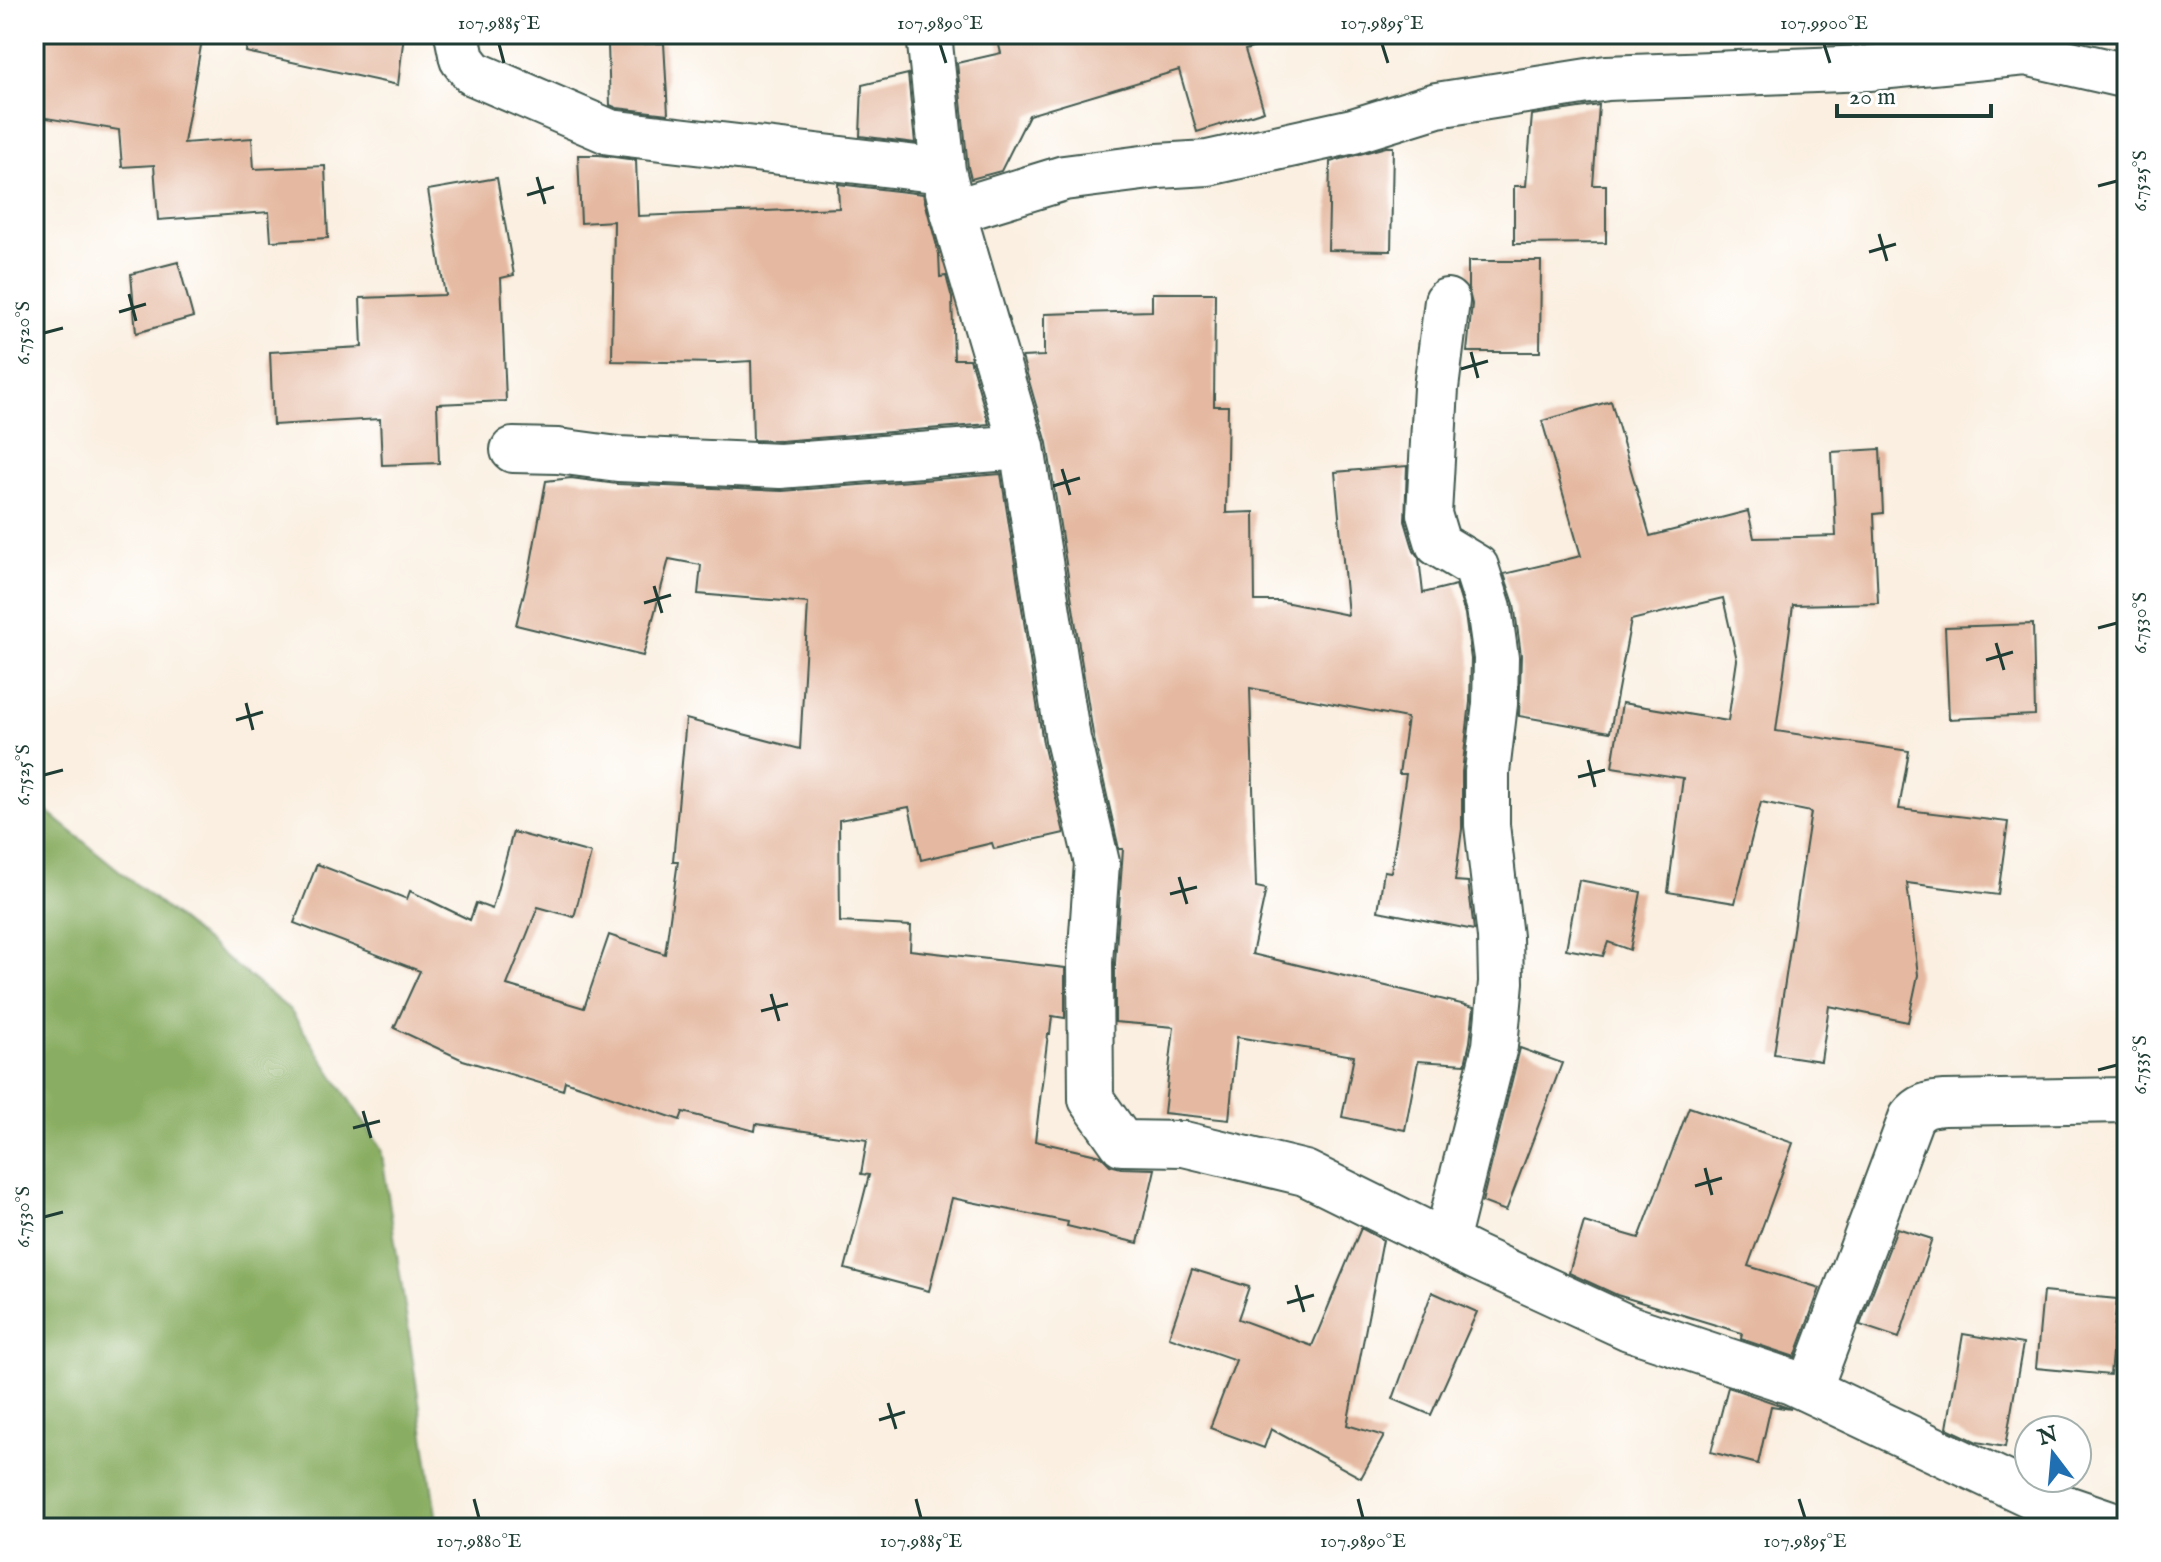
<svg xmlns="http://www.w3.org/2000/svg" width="2161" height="1562" viewBox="0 0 2161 1562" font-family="'IM FELL English',serif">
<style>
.forest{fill:#89ad62;stroke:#54754b;stroke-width:2}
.building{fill:#e5b9a1}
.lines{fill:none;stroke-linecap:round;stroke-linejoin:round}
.street-casing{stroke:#40584e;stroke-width:48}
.street{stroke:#fff;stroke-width:44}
.ticks{fill:none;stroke:#1f3d34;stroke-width:3}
.neatline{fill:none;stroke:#1f3d34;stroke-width:3}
.ticks-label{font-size:20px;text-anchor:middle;fill:#1f3d34}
</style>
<rect width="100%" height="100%" fill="#fff"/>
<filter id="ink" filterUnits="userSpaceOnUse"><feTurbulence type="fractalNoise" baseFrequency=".0125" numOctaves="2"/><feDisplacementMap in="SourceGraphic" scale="16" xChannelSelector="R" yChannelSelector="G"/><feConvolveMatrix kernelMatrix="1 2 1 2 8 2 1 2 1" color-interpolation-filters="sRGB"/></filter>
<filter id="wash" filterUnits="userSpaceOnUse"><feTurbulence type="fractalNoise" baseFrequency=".006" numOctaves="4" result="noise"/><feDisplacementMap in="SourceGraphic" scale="32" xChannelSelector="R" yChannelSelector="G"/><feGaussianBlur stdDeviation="1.8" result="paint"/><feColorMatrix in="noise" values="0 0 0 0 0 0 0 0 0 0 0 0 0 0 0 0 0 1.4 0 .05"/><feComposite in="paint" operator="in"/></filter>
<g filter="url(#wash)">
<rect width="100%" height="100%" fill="#faefe0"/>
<path class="forest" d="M34,801L290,1010L381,1148L438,1528H34Z"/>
<g id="blocks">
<path class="building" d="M34,34H203L184,143L252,138L254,169L325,166L328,238L271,241L269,212L158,220L154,165L122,167L119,130L34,116Z
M248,34H404L398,85L246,52Z
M996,34H1262L1263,45L1245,50L1264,111L1197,132L1179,70L1029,115L1001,171L971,179L968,167L957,63L1001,53Z
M664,43L668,114L617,108L610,105L608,45Z
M908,74L915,143L860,136L862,85Z
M1599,105L1593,185H1606V243L1514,244V186H1526L1532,115Z
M1386,147H1393L1391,251L1328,250L1330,162Z
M578,155H599L636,160L638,216L839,208L838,184L923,194L939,254L940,277L946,276L952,298L954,359H970L989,424L780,441L753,440L751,361L718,363L612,361L614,221L581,223Z
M497,178L514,275L501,278L506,401L437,404L439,463L382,465L380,419L273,425L270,352L362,347L360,298L445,295L428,190Z
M1468,261H1541L1540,352H1467L1472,304L1468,288Z
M178,262L193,317L136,333L131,274Z
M1152,293H1215L1214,406H1228L1226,513L1254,512L1255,601H1279L1348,615L1335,472L1407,466L1405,521L1414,551L1419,558L1423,593L1456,585L1465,614L1471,659L1470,702L1462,772V829L1455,881L1468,882L1474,930L1378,911L1384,871L1391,872L1406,774H1399L1407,718L1250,688L1256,887L1266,889L1252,954L1474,1007L1470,1042L1465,1064L1418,1061L1405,1130L1342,1117L1354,1056L1237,1037L1229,1120L1164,1113L1174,1027L1115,1022V963L1123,849H1119L1093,734L1047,443L1022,357L1044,356V314L1152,311Z
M1611,401L1650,536L1748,511L1754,538L1836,536L1832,452L1880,449L1883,513L1874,514L1878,603L1793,605L1776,731L1909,751L1899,809L2008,822L1998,895L1907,883L1918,975L1908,1022L1829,1006L1821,1061L1774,1054L1811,812L1761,802L1735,903L1668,892L1683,778L1612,767L1622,703L1728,721L1737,660L1723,598L1631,620L1610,732L1519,716L1521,655L1514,604L1504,574L1581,556L1542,421Z
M1001,474L1043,743L1064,833L994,849L992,843L921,860L909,807L839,820L840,922L911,926L910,950L1065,968V1018L1052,1016L1050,1034H1048L1035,1141L1101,1156L1110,1165L1121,1168L1155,1169L1138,1243L1067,1226L1068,1222L952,1198L929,1291L845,1269L869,1175L861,1174L867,1140L756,1124L755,1131L683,1112L680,1120L565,1081L563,1090L463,1060L394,1028L420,971L294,923L317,864L407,899L410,891L470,920L476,903L492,909L513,832L591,853L574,917L538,907L507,985L584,1008L609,935L665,954L678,861H673L686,719L800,749L808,603L698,594L701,565L669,559L643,656L516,625L529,573L546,481L571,478L617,484L782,491Z
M2033,624L2035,715L1949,719L1945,627Z
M1579,880L1641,892L1630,950L1608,942L1603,956L1566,949Z
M1520,1048L1562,1063L1506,1211L1482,1202Z
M1689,1107L1793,1143L1748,1266L1820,1288L1795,1357L1741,1339L1742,1333L1617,1295L1569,1273L1584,1222L1639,1238Z
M1361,1228L1383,1240L1347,1425L1384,1436L1361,1478L1271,1429L1264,1448L1210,1428L1236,1360L1169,1337L1192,1269L1249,1287L1238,1319L1312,1346Z
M1897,1228L1932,1239L1899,1338L1860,1325Z
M1432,1292L1477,1312L1431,1415L1393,1399Z
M2043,1292L2117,1299L2110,1375L2036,1368Z
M1963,1334L2023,1344L2005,1447L1977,1442L1947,1428Z
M1728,1387L1791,1409L1771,1406L1758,1464L1711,1452Z"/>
</g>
</g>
<g filter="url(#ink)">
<use href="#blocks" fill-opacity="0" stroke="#40584e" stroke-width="2"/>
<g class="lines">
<g class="street-casing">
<path id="street" d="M457,34L462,59L473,73L610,132L943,171
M929,34L943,171L953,212L1022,447L1068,739L1097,863L1090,962L1091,1099L1122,1143L1184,1144L1305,1173L1475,1257L1629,1328L1792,1382L2037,1498L2125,1528
M953,212L1064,178L1158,166L1208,163L1353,131L1437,105L1607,78L1869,68L2026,53L2127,76
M513,450L558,451L618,459L780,466L1022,447
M1446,1242L1495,1046L1501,982L1500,937L1487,825V772L1495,704L1496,658L1489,608L1476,567L1438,544L1429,514L1436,388L1447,301
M1809,1390L1911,1118C1920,1106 1929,1104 1944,1103L2127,1100"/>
</g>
<use href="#street" class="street"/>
</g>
</g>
<path class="ticks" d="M499,44L504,63M940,44L946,63M1382,44L1388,63M1824,44L1830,63M537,177L545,204M2098,186L2117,181M527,195L554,187M1879,234L1887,261M1869,252L1896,244M129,294L136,321M119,312L146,304M44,333L63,328M1471,352L1478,378M1461,369L1488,361M1062,469L1070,495M1053,486L1080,478M654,586L662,613M644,603L671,595M2098,628L2117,623M1996,643L2004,670M1986,660L2013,652M246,703L253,730M236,720L263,712M1588,760L1595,787M44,775L63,770M1578,777L1605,770M1179,877L1187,904M1170,894L1197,887M771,994L779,1021M761,1011L788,1004M2098,1070L2117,1065M363,1111L371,1138M353,1128L380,1121M1705,1168L1712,1195M1695,1186L1722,1178M44,1217L63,1212M1296,1285L1304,1312M1287,1303L1314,1295M888,1403L896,1429M879,1420L905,1412M474,1499L479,1518M916,1499L921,1518M1358,1499L1363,1518M1799,1499L1805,1518"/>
<rect width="2161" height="1562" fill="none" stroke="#fff" stroke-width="88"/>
<g transform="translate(2053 1454) rotate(344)"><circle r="38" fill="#ffffff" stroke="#a5b1ae" stroke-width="2"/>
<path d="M0-6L14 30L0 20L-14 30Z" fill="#1f6fb2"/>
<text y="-12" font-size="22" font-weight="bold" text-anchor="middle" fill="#1f3d34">N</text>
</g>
<path d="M1837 104v12h154v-12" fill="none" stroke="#1f3d34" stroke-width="4"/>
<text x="1849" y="104" font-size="24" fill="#1f3d34" stroke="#ffffff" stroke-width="6" paint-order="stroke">20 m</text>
<rect x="44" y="44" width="2073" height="1474" class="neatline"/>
<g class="ticks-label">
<text x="499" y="29">107.9885°E</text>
<text x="940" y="29">107.9890°E</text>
<text x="1382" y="29">107.9895°E</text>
<text x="1824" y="29">107.9900°E</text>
<text transform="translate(2139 181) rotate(-90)" y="7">6.7525°S</text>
<text transform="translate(22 333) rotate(-90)" y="7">6.7520°S</text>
<text transform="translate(2139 623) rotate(-90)" y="7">6.7530°S</text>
<text transform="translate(22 775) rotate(-90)" y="7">6.7525°S</text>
<text transform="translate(2139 1065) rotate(-90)" y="7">6.7535°S</text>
<text transform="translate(22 1217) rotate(-90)" y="7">6.7530°S</text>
<text x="479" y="1547">107.9880°E</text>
<text x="921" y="1547">107.9885°E</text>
<text x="1363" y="1547">107.9890°E</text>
<text x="1805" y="1547">107.9895°E</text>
</g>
</svg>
